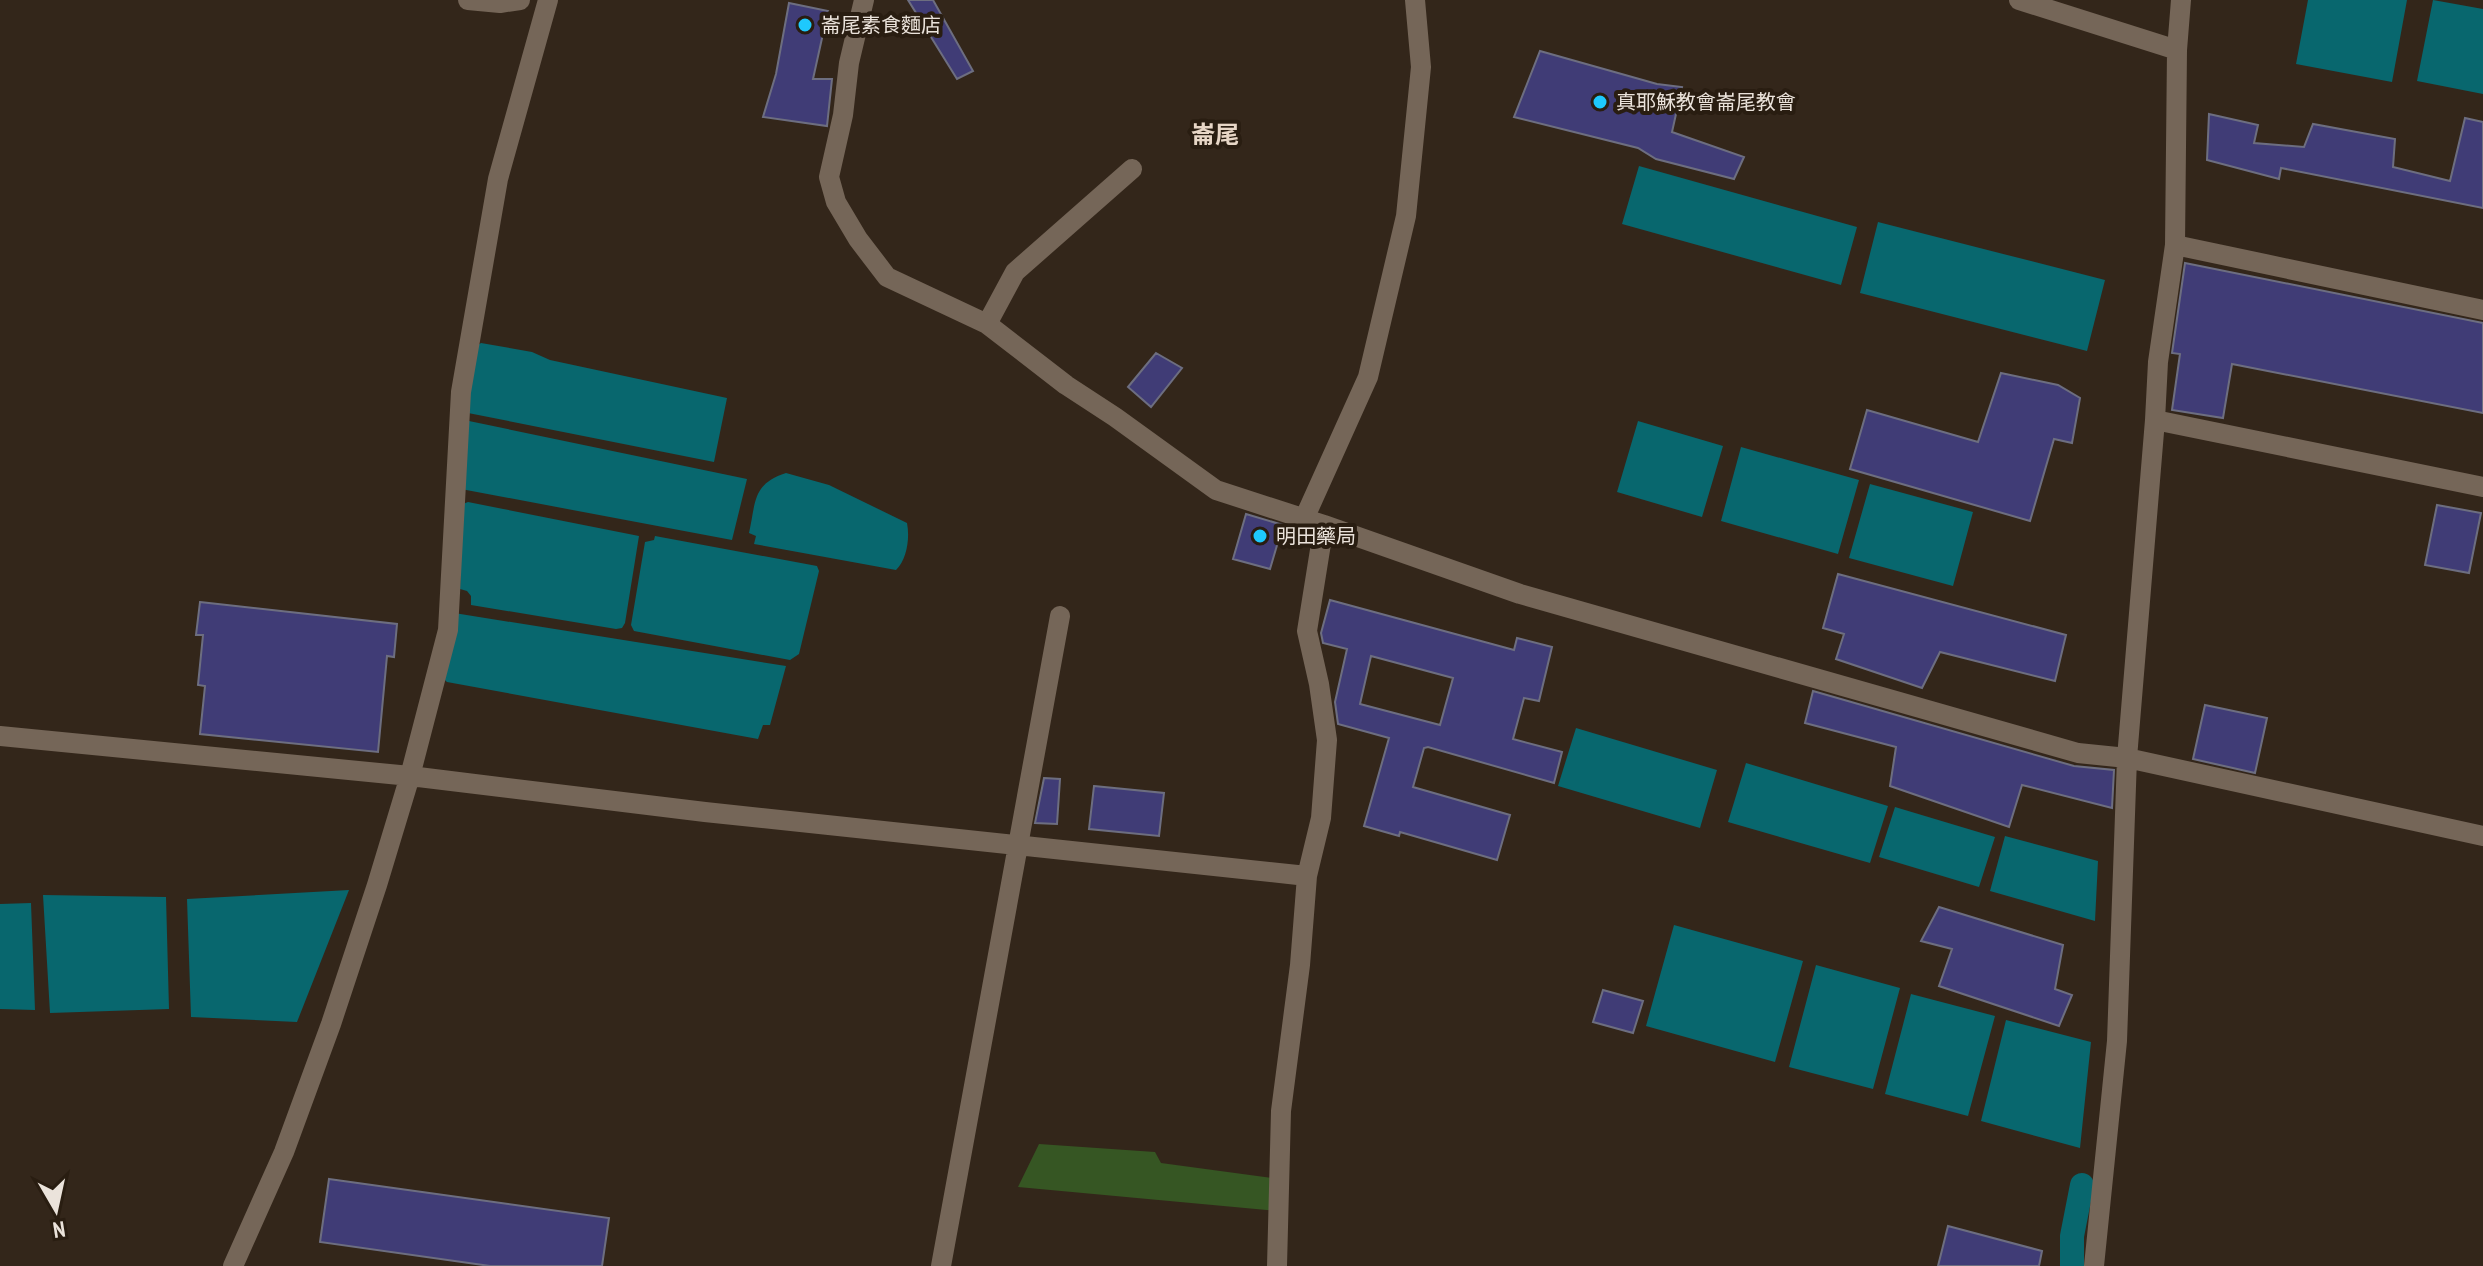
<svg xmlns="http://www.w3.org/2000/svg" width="2483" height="1266" viewBox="0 0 2483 1266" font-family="'PT Sans Narrow','Noto Sans TC',sans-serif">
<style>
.green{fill:#365623}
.water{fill:#08676e}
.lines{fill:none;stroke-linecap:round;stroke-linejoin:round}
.canal{stroke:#08676e;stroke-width:24}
.building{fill:#403c76;stroke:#6d6e80;stroke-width:2;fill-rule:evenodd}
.minor{stroke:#756658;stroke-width:20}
.poi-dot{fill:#1ec9fd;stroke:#291d11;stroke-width:3}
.labels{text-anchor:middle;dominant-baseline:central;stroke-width:8;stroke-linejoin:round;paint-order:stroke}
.poi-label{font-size:20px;fill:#ebe3db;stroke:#291d11;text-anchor:start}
.quarter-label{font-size:24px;font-weight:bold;fill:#e7d6c6;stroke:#291d11}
</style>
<rect width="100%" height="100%" fill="#33261a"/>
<path class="green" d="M1039,1144L1155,1152L1161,1163L1279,1179L1278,1211L1018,1187Z"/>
<path class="water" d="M2308,0H2407L2392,82L2296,64Z
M2433,0L2483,9V94L2417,81Z
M1639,166L1857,227L1841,285L1622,224Z
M1878,222L2105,280L2087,351L1860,293Z
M481,343L532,352L550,360L727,398L714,462L463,412L468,352Z
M469,421L747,479L732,540L461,489Z
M1638,421L1723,446L1702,517L1617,492Z
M1741,447L1859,480L1838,554L1721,521Z
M786,473L829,485L907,523C910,538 907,559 896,570L754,544L756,536L749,533C756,502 752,484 786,473Z
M1870,484L1973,512L1953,586L1849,558Z
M468,502L639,536L625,623L622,628L616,629L471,605V596L467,591L460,589L463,504Z
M655,536L817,566L819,571L799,654L790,660L634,631L631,625L645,542L654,540Z
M448,612L786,666L770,725H763L758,739L447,682L442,677Z
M1576,728L1717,770L1700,828L1558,786Z
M1746,763L1888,806L1870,863L1728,822Z
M1895,807L1995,837L1979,887L1879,857Z
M2005,836L2098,861L2095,921L1990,891Z
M349,890L297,1022L191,1017L187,899Z
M43,895L166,897L169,1009L50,1013Z
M31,903L35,1010L0,1009V904Z
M1674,925L1803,961L1775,1062L1646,1026Z
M1816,965L1900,988L1873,1089L1789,1067Z
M1911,994L1995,1016L1968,1116L1885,1094Z
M2006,1020L2091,1042L2080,1148L1981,1121Z"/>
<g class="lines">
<path class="canal" d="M2072,1266V1236L2082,1185"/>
</g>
<path class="building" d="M908,0H933L973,71L957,79Z
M789,3L828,11L813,79H832L827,126L763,117L776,74Z
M1540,51L1657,84L1682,87L1672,132L1744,157L1734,179L1656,159L1638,148L1514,117Z
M2209,114L2258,125L2254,143L2304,147L2313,124L2395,139L2393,167L2450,181L2465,118L2483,122V208L2281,168L2279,179L2207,160Z
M2185,263L2483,323V413L2232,364L2223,418L2172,410L2180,354L2172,353Z
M1156,353L1182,368L1151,407L1128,387Z
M2001,373L2058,385L2080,398L2072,443L2054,439L2030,521L1850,469L1867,410L1978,442Z
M2437,505L2481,513L2469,573L2425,565Z
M1246,514L1283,525L1270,569L1233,559Z
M1838,574L2066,635L2055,681L1940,652L1922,688L1836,659L1844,634L1823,628Z
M1330,600L1514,650L1517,638L1552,647L1539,701L1524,698L1513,739L1562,752L1554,783L1428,747L1424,748L1413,787L1510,815L1497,860L1400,832L1399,836L1364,826L1389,738L1338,724L1335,702L1347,649L1323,643L1321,633ZM1371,656L1453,678L1440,725L1360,704Z
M200,602L397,624L394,657L387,656L378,752L200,734L205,686L198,685L203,635H196Z
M1813,691L2074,766L2114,770L2112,808L2022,785L2009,827L1890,786L1896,747L1805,723Z
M2205,705L2267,718L2255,773L2193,759Z
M1044,778L1060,779L1057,824L1035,823Z
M1094,786L1164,793L1159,836L1089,829Z
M1939,907L2063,945L2055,989L2072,995L2059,1026L1939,986L1952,949L1921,941Z
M1603,990L1643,1001L1633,1033L1593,1022Z
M329,1179L609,1218L602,1266H490L320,1242Z
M1948,1226L2042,1251L2039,1266H1938Z"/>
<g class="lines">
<path class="minor" d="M468,0L500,3L520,0
M864,0L849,63L843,115L829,177L836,202L858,239L887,277L987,324L1066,385L1115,417L1216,490L1324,525L1520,594L2078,753L2127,758L2483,836
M2019,0L2177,50
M2175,245L2483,310
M987,324L1015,272L1132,169
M2155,420L2483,487
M1304,519L1368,377L1406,216L1421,67L1415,0
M0,736L410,776L705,812L1307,876
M233,1266L284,1152L331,1024L377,885L410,776L448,630L461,392L498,179L548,0
M941,1266L1060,616
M1277,1266L1281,1111L1300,965L1307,876L1321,818L1327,740L1319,684L1307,631L1324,525
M2094,1266L2117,1041L2127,758L2155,420L2158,362L2175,245L2177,50L2181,0"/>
</g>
<g class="poi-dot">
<circle cx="805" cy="25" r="8"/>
<circle cx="1600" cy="102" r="8"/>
<circle cx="1260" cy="536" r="8"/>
</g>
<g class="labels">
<g class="poi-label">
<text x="821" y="25">崙尾素食麵店</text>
<text x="1616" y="102">真耶穌教會崙尾教會</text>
<text x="1276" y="536">明田藥局</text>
</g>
<g class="quarter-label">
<text x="1215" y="134">崙尾</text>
</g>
</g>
<g transform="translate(56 1210) rotate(171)" stroke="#291d11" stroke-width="6" paint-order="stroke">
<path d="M0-6L14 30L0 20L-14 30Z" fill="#ebe3db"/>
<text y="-12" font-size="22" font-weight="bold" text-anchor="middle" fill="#ebe3db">N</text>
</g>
</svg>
